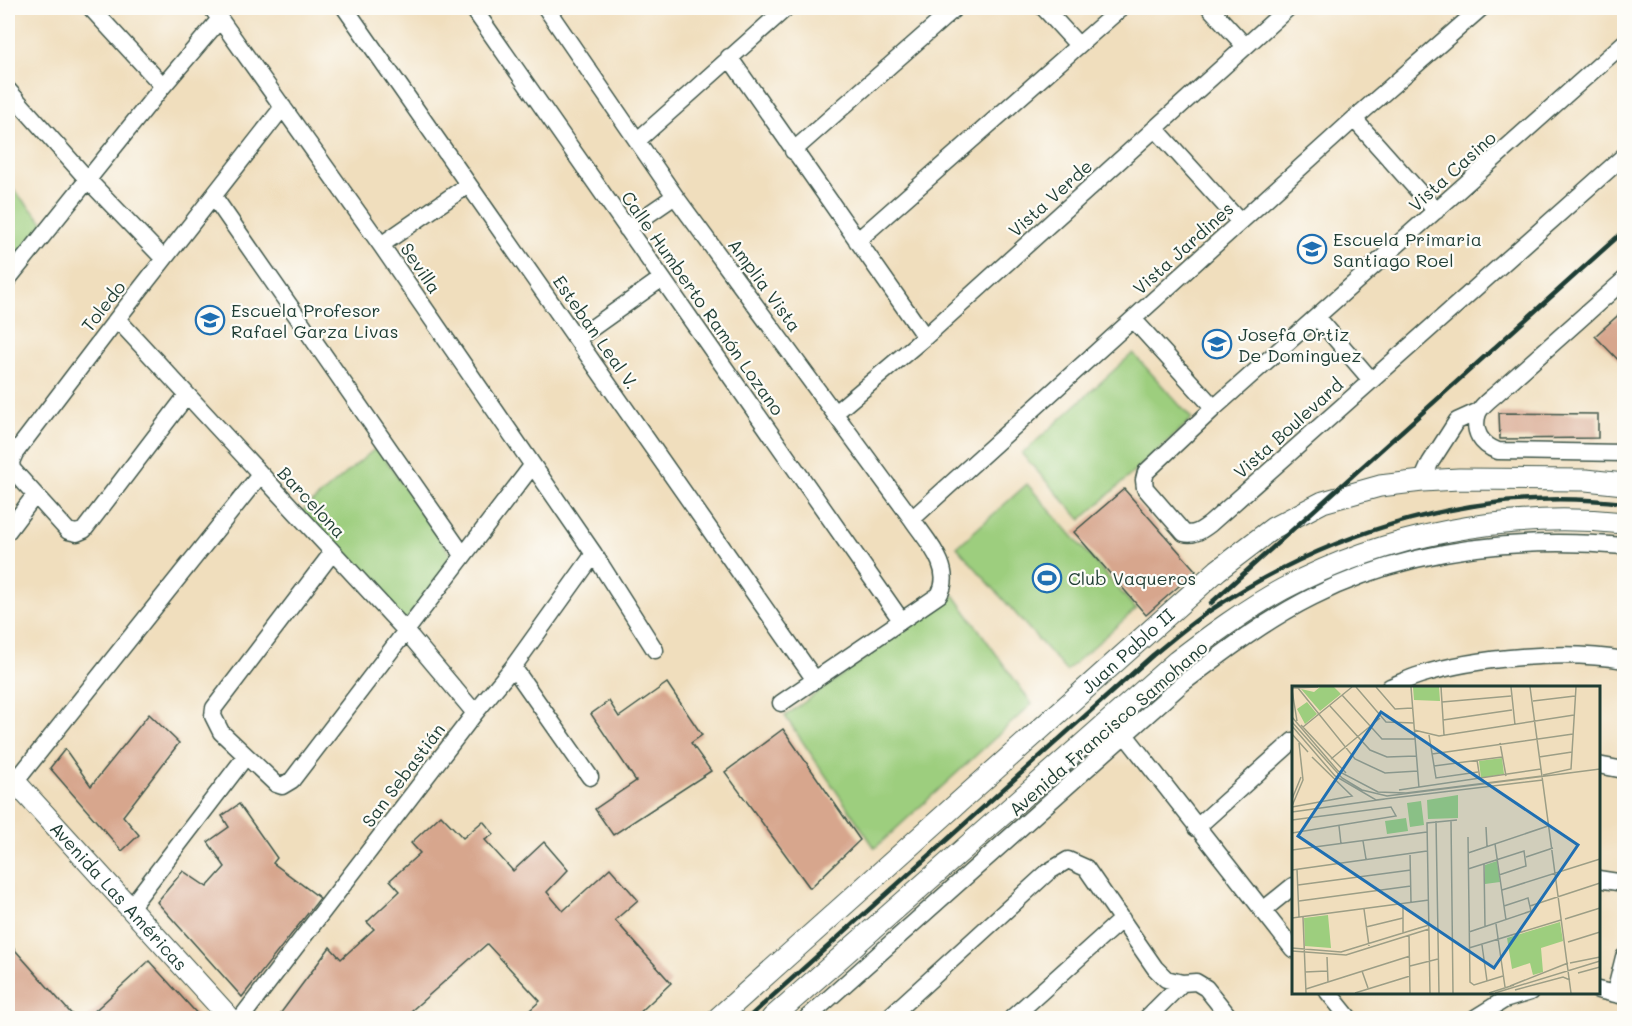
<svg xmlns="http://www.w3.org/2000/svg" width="1632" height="1026" viewBox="0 0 1632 1026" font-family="Mali,sans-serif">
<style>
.green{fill:#9dce7e;stroke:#5e8659;stroke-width:1.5}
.building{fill:#d7a68d}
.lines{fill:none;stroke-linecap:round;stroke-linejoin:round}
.minor-casing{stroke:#3e5549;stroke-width:19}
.major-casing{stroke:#3e5549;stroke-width:23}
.minor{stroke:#fff;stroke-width:16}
.major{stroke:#fff;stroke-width:21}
.rail{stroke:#1f3d34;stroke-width:4.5}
.labels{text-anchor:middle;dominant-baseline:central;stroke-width:4.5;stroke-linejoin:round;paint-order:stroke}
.street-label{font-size:18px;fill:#1f3d34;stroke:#fdfcf7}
.poi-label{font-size:18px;fill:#1f3d34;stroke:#fdfcf7;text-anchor:start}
.inset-road{fill:none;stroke:#9c9e86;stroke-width:1.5}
.view{fill:#1f6fb2;fill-opacity:0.15;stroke:#1f6fb2;stroke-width:3}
.inset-edge{fill:none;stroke:#1f3d34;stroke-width:3}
</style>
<rect width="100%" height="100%" fill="#fdfcf7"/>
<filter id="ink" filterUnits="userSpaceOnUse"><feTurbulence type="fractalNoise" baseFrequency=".0167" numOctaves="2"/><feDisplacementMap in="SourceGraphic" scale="12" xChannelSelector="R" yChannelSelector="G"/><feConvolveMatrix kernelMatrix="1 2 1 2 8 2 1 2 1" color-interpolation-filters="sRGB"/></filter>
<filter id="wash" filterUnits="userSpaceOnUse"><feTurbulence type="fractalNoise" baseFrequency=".008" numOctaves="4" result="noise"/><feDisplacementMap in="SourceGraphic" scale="24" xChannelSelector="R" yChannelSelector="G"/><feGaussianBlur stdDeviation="1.35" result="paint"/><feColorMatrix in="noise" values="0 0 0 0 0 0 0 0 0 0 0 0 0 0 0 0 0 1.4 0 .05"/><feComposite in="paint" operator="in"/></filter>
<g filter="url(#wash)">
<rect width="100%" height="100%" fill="#f0debd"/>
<path class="green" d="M8,184L45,224L8,270Z
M1133,353L1192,419L1081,520L1022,454Z
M377,447L451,555V561L407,619L399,620L302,511Z
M1027,484L1136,609L1066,671L957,547Z
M954,595L1032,704L875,848L785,716Z"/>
<g id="blocks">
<path class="building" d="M1624,310V366L1595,336Z
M1499,413L1598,414V438L1500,439Z
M1124,489L1196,571L1146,615L1074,532Z
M667,683L702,735L691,743L711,771L613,835L595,809L636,781L591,714L609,701L619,717Z
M149,714L179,743L123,816L139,835L122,851L50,768L65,749L91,786Z
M783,729L860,840L810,888L725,772Z
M239,804L277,858L273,863L320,898L242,997L157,902L183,871L207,887L225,867L208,842L229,827L222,816Z
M441,815L463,838L483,821L494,834L485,840L513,871L544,842L568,870L547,892L563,911L610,868L638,900L615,920L671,983L634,1018H521L540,1001L487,944L403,1018H277L330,947L341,959L374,929L367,922L400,891L390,880L420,853L411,843Z
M8,942L75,1018H8Z
M149,961L201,1018H87Z"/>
</g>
</g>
<g filter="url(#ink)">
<use href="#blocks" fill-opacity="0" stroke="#3e5549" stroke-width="1.5"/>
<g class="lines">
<g class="minor-casing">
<path id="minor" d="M91,8L163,86
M212,8L381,245L594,554L655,650
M345,8L815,680
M473,8L901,620
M546,8L675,196L912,519C926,540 955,569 939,595L781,703
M1044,8L1078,45
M1210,8L1245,46
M1624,43L1214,408L1146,472L1144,480L1145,488L1184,533C1194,536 1202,530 1210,524L1624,156
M729,57L925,337
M8,90L88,180L164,259
M1354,119L1436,211
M1155,128L1240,222
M638,140L786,8
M793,151L955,8
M214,197L463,555
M627,229L675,196
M857,241L1121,8
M381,245L468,185
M8,279L163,86L220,19
M1624,280L1495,395C1489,400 1481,406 1478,413C1472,431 1481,445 1498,451L1624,453
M1317,317L1371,380
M117,319L406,631L475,713
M1133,319L1214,408
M578,338L661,279
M187,395L84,530L77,533L68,531L12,469L11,462L15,453L117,319L283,107
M835,413L925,337L1288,8
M1422,481L1430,463L1457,421L1479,411
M912,519L1354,119L1481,8
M8,531L35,495
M332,553L214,708L213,716L221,732L276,784L282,786L292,780L532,466
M513,667L590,777
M1390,687C1400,683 1410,678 1420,675C1477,657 1566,650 1624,660
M1126,736L1293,949
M1598,765L1624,770
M8,791L260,475
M1196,828L1293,741
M1598,879L1624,883
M129,909L246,756
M1262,911L1293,886
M1598,990L1624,996
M1328,992L1349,1018
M1615,993L1624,957
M241,1018L475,713L513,667L594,554
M807,1018L1183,683C1224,652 1266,620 1312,597C1409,548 1518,537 1624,546
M888,1018L1048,872L1068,860L1086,868L1155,968L1166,979L1182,983L1196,982L1206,988L1230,1018
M1012,1018L1122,919
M1147,1018L1182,983
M1475,1018L1504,1000L1530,992"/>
</g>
<g class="major-casing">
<g id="major">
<path id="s1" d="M8,774L230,1018"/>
<path id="s2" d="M718,1018L1218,570L1273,528L1323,502L1380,486L1422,481L1459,479L1586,480L1624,484"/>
<path d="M772,1018L1177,661C1211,635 1246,609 1283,589C1387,534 1508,511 1624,523"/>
</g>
</g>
<use href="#minor" class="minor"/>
<use href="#major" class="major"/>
<path class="rail" d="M1211,603L1624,231
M748,1018L1153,655C1173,639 1193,621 1214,608C1336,528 1479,486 1624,503"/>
</g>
</g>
<defs>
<g id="school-ring" transform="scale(1.5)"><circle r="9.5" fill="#fdfcf7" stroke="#1f6fb2" stroke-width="1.5"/><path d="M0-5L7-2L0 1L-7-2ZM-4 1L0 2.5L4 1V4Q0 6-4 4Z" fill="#1f6fb2"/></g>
<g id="stadium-ring" transform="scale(1.5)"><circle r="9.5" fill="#fdfcf7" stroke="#1f6fb2" stroke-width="1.5"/><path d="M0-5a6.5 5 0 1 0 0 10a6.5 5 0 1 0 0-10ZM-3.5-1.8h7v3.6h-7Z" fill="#1f6fb2"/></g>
</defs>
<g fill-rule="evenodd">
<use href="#school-ring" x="1312" y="249"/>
<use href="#school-ring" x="210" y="320"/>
<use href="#school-ring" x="1217" y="344"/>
<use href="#stadium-ring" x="1047" y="578"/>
</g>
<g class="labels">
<g class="street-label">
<text transform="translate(1452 171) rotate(-42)">Vista Casino</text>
<text transform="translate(1050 198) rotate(-42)">Vista Verde</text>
<text transform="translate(1183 248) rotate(-42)">Vista Jardines</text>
<text transform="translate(421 268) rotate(56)">Sevilla</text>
<text transform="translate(765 285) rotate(54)">Amplia Vista</text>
<text transform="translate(703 303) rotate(55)">Calle Humberto Ramón Lozano</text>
<text transform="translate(103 306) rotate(-52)">Toledo</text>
<text transform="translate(596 332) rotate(55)">Esteban Leal V.</text>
<text transform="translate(1288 428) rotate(-42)">Vista Boulevard</text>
<text transform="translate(312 502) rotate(47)">Barcelona</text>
<text stroke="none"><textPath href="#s2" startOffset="550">Juan Pablo II</textPath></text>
<text transform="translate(1108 728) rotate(-41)">Avenida Francisco Samohano</text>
<text transform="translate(403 775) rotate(-53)">San Sebastián</text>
<text stroke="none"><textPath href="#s1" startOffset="165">Avenida Las Américas</textPath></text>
</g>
<g class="poi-label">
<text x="1333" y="239">Escuela Primaria<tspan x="1333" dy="21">Santiago Roel</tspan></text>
<text x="231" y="310">Escuela Profesor<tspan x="231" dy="21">Rafael Garza Livas</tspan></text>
<text x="1238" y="334">Josefa Ortiz<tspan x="1238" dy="21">De Dominguez</tspan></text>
<text x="1068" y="578">Club Vaqueros</text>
</g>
</g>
<g transform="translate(1292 686)">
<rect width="308" height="308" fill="#f0debd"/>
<path d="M28,1H42L49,8L28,25L9,3L22,6ZM121,1H147L148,15L122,14ZM15,16L25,28L13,38L5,23ZM210,72L212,88L189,92L187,75ZM166,109V132L136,133L135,114ZM129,115L132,139L118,141L115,117ZM114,132L116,145L95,148L93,135ZM205,175L208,196L193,198V179ZM36,229L39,262L13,260L12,232ZM268,236L271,255L249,262L251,286L241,289L238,277L220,283L215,252Z" fill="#9dce7e"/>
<path class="inset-road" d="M64,1L94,36L122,37M84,1L103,23L120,22M119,1L127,102M149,1L152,49M219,1L223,39M238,1L279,307M0,2L26,1M6,2L63,73L93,87L126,85M0,4L5,35M50,9L90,53H123M241,15L283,10M150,16L219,10M38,20L78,64L95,71L124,70M0,31L46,85L86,106L114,107L250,90M151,34L220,24M0,36L50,92L70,104L95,110L308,83M9,39L54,87M0,40L43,90L84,114L251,94M11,41L60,1M122,44L147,50L282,29M0,48L16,66M137,49L144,92L186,86M208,57L214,90M140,68L281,48M247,71L280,66M39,73L88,32M185,74L188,93M142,80L210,71M251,89L279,83L284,1M107,104L249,83M0,113L9,91M0,120L11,94L7,57M0,121L60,110L20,71M0,126L93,113M0,134L99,121L104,130L0,147M159,134L161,307M144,135L147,307M47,140L49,158M194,141L195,160M176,151L178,296L182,299L211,290M71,155L74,173M203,158L214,234M0,164L135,146M118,167L119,216M176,167L256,140M234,171L261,162M192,178L193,241M5,183L7,231M176,183L232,165L234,180L207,189M0,184L135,165M6,199L119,184M210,204L308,173M7,215L119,200M111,217V248M238,220L308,197M72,223L77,260M11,231L14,307M0,232L137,214M273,233L308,222M204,238L213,301M74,241L111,232M177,246L239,225L236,212L212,220M117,249L118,307M276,256L308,246M190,259L195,295M0,262L49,266L137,239M177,262L269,234M0,265L54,269L137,243M35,271L36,296M278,277L308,271M118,280L146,273M70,285L76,302M13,286L35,285M286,287L308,281M218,300L276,277M14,303L118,270M223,304L271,291L278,294M63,307L118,290M138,307L135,137L165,134M197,307L222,299M203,307L308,275"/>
<path class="view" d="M89,26L286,159L202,282L6,150Z"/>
<rect width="308" height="308" class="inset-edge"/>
</g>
<rect width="1632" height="1026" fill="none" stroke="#fdfcf7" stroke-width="30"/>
</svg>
